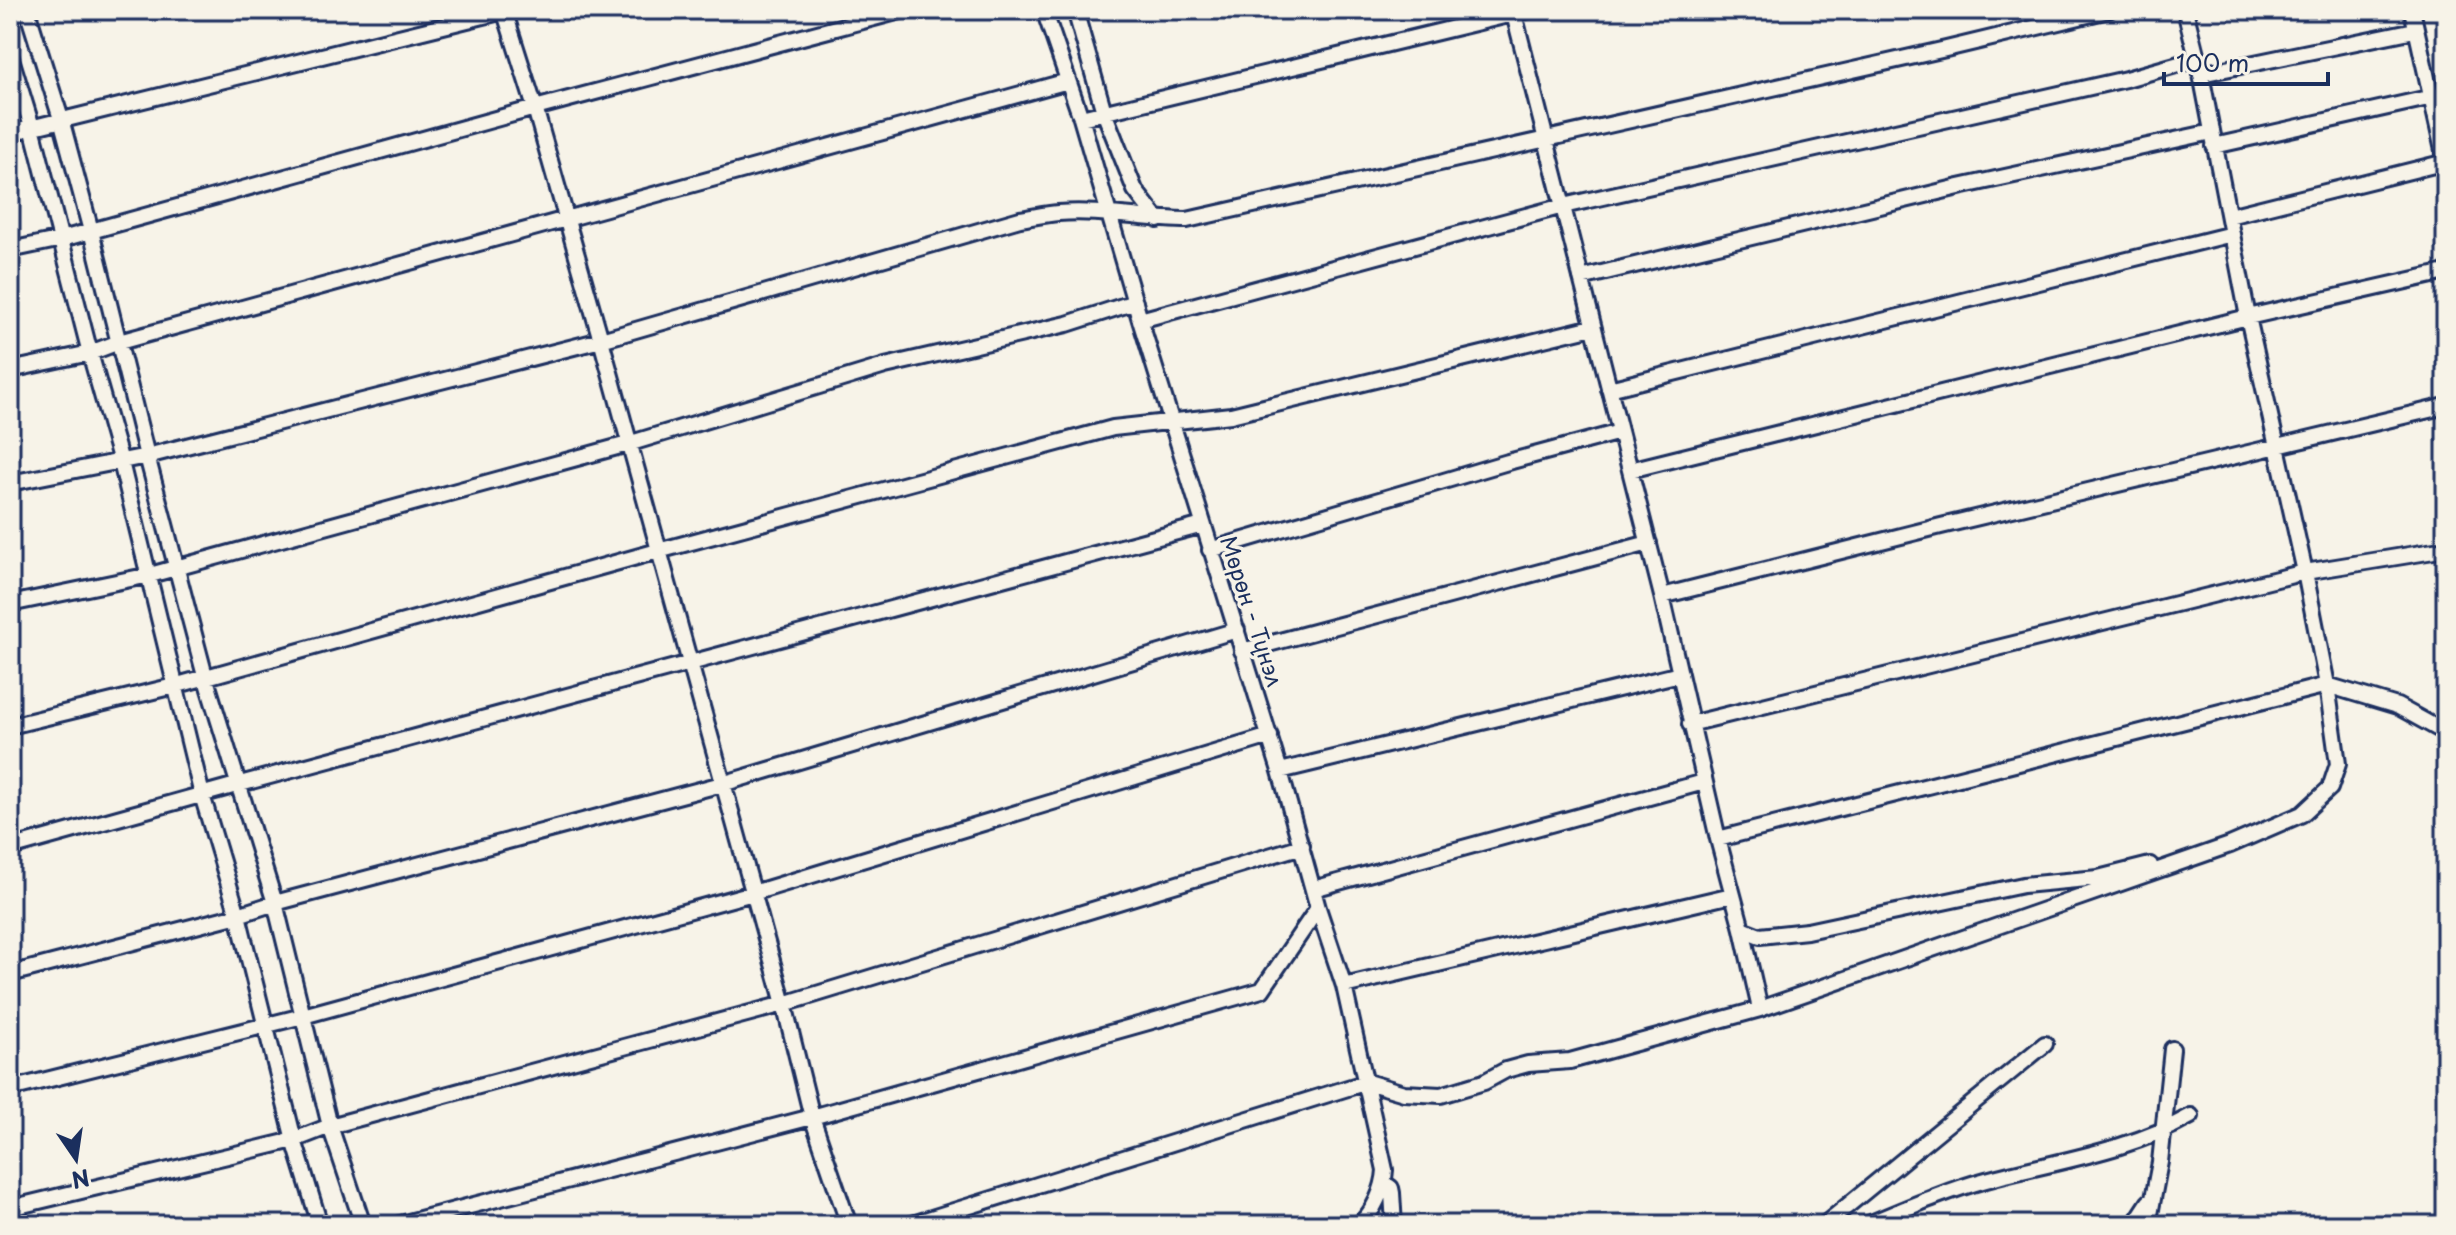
<svg xmlns="http://www.w3.org/2000/svg" width="2456" height="1235" viewBox="0 0 2456 1235" font-family="'Playpen Sans',sans-serif">
<style>
.lines{fill:none;stroke-linecap:round;stroke-linejoin:round}
.minor-casing{stroke:#1b2f5e;stroke-width:20}
.minor{stroke:#f7f3e8;stroke-width:14}
.labels{text-anchor:middle;dominant-baseline:central;stroke-width:7;stroke-linejoin:round;paint-order:stroke}
.street-label{font-size:22px;fill:#1b2f5e;stroke:#f7f3e8}
</style>
<rect width="100%" height="100%" fill="#f7f3e8"/>
<filter id="ink" filterUnits="userSpaceOnUse"><feTurbulence type="fractalNoise" baseFrequency=".0125" numOctaves="2"/><feDisplacementMap in="SourceGraphic" scale="16" xChannelSelector="R" yChannelSelector="G"/><feConvolveMatrix kernelMatrix="1 2 1 2 8 2 1 2 1" color-interpolation-filters="sRGB"/></filter>
<g filter="url(#ink)">
<g class="lines">
<g class="minor-casing">
<path id="minor" d="M27,10L61,119L91,231L147,456L205,676L275,903L330,1126L363,1225
M504,10L535,108L601,340L784,1004L812,1117L849,1225
M1044,10L1081,118L1140,320L1280,771L1318,908L1344,986L1385,1170C1384,1188 1374,1213 1358,1225
M1075,10L1104,112L1135,190L1158,220
M1513,10L1662,596L1718,839L1742,929L1760,936L1807,931L2023,885L2098,878L2150,865
M2412,10L2446,164
M10,12L15,10
M10,55L32,127L90,353L121,462L202,795L238,915L294,1140L320,1225
M2201,74L2415,30
M1081,118L1529,10
M10,133L504,11
M2214,146L2446,94
M2229,216L2446,162
M10,250L62,239L535,108L904,10
M1581,278L1959,187L2212,132
M1140,320L1563,206L2126,79L2197,59
M10,370L90,353L119,342L1068,81
M1609,389L2232,234
M1630,470L2248,317L2446,272
M10,483L147,456L601,340L1020,219C1033,217 1046,214 1058,213C1101,209 1144,220 1187,220L1946,49L2109,10
M1210,550L1508,462L1620,432
M1662,596L1941,526L2446,406
M10,604L150,575L628,444L885,366L1067,324L1135,302
M1242,651L1649,543
M1690,724L2305,572L2446,549
M10,726L174,686L658,551L1113,428L1231,415L1593,327
M1280,771L1680,674
M1718,839L2327,685L2397,706L2446,733
M10,848L240,784L1203,525
M1313,889L1704,782
M1742,929L1760,1009
M10,974L238,915L275,903L722,784L1237,630
M1344,986L1732,895
M10,1089L303,1016L753,893L1270,736
M1384,1183L1391,1188L1392,1193L1394,1225
M10,1208L294,1140L330,1126L784,1004L1302,846
M397,1225L812,1117L1262,990L1318,908
M909,1225L1367,1082L1404,1093L1441,1095L1484,1082L1506,1070L1528,1064L1570,1061L1760,1009L2230,845L2302,814L2330,788L2338,764L2327,685L2305,572L2248,317L2201,74L2185,10
M1824,1225L2045,1044
M1866,1225C1905,1209 1945,1191 1986,1180C2055,1161 2128,1152 2191,1116
M2134,1225L2149,1202
M2148,1225L2160,1162L2172,1049"/>
</g>
<use href="#minor" class="minor"/>
</g>
</g>
<g class="labels">
<g class="street-label">
<text transform="translate(1253 611) rotate(72)">Мөрөн - Түнэл</text>
</g>
</g>
<rect width="2456" height="1235" fill="none" stroke="#f7f3e8" stroke-width="40"/>
<rect x="20" y="20" width="2416" height="1195" fill="none" stroke="#1b2f5e" stroke-width="3" filter="url(#ink)"/>
<g transform="translate(76 1159) rotate(167)" stroke="#f7f3e8" stroke-width="6" paint-order="stroke">
<path d="M0-6L14 30L0 20L-14 30Z" fill="#1b2f5e"/>
<text y="-12" font-size="22" font-weight="bold" text-anchor="middle" fill="#1b2f5e">N</text>
</g>
<path d="M2164 72v12h164v-12" fill="none" stroke="#1b2f5e" stroke-width="4"/>
<text x="2176" y="72" font-size="24" fill="#1b2f5e" stroke="#f7f3e8" stroke-width="6" paint-order="stroke">100 m</text>
</svg>
